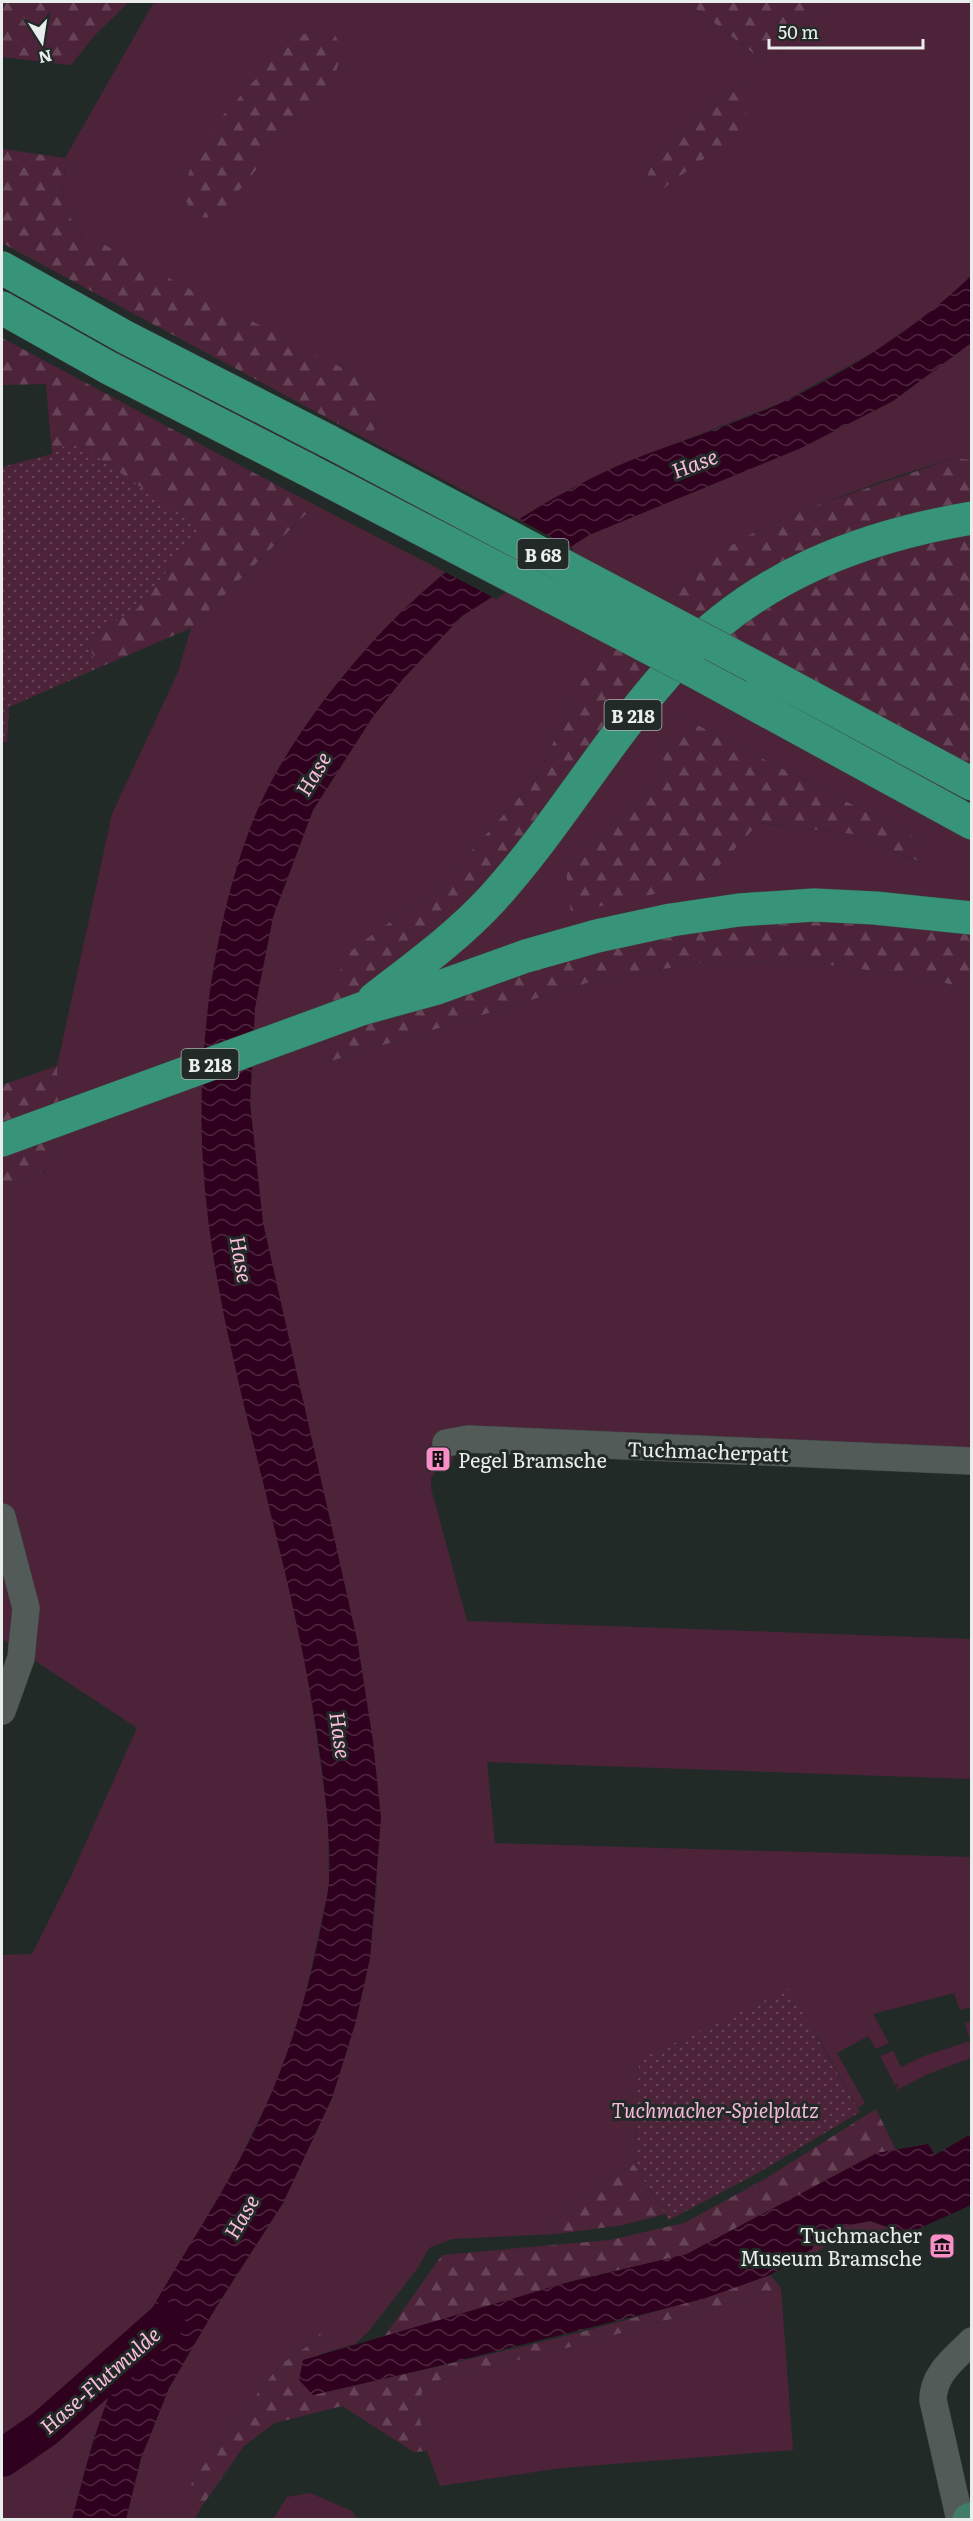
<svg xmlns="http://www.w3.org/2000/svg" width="973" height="2521" viewBox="0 0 973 2521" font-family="Literata,serif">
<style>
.grass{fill:#4c2339;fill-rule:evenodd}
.forest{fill:url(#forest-firs)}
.park{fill:url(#park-dots)}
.water{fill:url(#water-waves)}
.pier{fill:#222a27}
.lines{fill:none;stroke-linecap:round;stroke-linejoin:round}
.river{stroke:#30011e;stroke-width:38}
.minor-casing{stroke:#404745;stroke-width:28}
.major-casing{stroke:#404745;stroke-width:34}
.highway-casing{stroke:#404745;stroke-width:34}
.minor{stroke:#525b57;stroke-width:27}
.major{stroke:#427d6b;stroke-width:33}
.highway{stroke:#389479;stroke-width:33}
.highway-bridge-casing{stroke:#404745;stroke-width:34;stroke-linecap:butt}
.highway-bridge{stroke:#389479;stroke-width:33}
.labels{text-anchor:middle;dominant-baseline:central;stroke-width:6;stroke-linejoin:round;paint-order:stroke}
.shield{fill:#222a27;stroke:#adb3b1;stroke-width:1.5}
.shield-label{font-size:18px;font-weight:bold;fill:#e9eeec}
.street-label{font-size:20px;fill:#e9eeec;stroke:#222a27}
.poi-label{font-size:20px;fill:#e9eeec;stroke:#222a27;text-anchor:start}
.park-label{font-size:20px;font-style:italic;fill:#f7b9d8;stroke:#222a27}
.water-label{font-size:21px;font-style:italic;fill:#fbbddc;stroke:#222a27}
</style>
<defs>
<pattern id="forest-firs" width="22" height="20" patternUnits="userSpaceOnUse" patternTransform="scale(1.5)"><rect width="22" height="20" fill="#4c2339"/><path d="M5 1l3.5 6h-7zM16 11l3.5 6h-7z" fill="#664356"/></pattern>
<pattern id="park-dots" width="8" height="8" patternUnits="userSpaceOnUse" patternTransform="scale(1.5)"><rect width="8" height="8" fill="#4c2339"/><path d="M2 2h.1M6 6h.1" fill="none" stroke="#664356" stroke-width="1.8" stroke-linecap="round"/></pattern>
<pattern id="water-waves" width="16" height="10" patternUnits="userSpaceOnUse" patternTransform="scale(1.5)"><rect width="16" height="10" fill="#30011e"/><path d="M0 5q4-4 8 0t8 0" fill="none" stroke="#4e263f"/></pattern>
</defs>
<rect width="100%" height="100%" fill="#222a27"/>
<path class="grass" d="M154,2H687L766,63L831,2H971V276L945,302L874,352L781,403L623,464L519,520L372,442L379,405L78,231L63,205L65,158ZM753,85L642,187L656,156L725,91Z
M971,343V460L955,458L900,475L809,508L751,534L580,684L538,776L432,895L378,930L330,1009L331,1061L600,979L714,961L806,962L914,976L971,989V1461L457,1450L450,1466L437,1470L431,1478V1488L467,1621L971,1639V1779L487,1762L495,1843L971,1857V2007L960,2010L954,1993L873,2014L889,2043L876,2049L868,2036L837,2053L865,2103L858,2108L817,2036L639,2060L634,2164L585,2193L558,2219L556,2234L452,2239L429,2248L417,2269L369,2331L355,2344L327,2352L320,2333L309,2345L280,2365L232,2426L191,2483L202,2506L195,2519L126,2520L141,2459L169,2388L215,2309L283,2203L332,2098L356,2021L370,1958L377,1886L324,1499L263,1223L250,1103L255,1008L273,917L313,810L372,718L402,680L462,616L589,535L801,448L893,401Z
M315,505L445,572L379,635L336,685L291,748L256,814L210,1231L225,1316L304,1650L328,1815L329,1887L303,2006L279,2078L233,2173L122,2365L93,2440L72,2519H2V1955L32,1954L71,1876L137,1728L2,1639V1193L46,1170L59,1119L57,1066L112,814L178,672L191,628Z
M679,660L971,823V918L361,1009ZM678,715L929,844L920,862L852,834L758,823L703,883L565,862L653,790Z
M971,2022V2058L928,2074L897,2090L898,2084L895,2085L880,2056L893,2051L901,2067L924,2056L970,2041L965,2023Z
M870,2221L907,2234L833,2241L795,2268L793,2261L812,2249L822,2230Z
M781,2288L793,2450L562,2468L440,2486L427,2451L418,2410L423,2388L442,2379L582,2344Z
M310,2493L352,2511L357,2519H273L287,2497Z"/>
<path class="forest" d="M2,2H129L94,36L71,65L2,57Z
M687,2H831L766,63Z
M315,30L333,31L342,49L336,73L227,205L207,218L192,214L183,193L198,143L292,39Z
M753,85L742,131L661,190L642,187L656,156L725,91Z
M2,149L65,158L63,205L78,231L371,383L379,405L372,442L2,243Z
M2,338L288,491L315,505L191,628L96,669L88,637L137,609L52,454L46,384L2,385Z
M955,458L971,460V784L702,638L528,857L363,1008L671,920L971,918V989L914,976L806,962L714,961L600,979L331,1061L330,1009L336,978L351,951L378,930L432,895L538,776L580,684L606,650L699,564L751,534L809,508Z
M678,715L929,844L921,862L852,834L759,823L703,883L571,913L565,862L653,790Z
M57,1066L59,1119L46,1170L2,1193V1085Z
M876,2109L896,2150L877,2153L687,2254L569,2282L384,2337L442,2255L610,2240L684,2223L765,2179Z
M634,2164L665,2214L623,2225L556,2234L558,2219L585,2193Z
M770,2275L781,2288L582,2344L442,2379L423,2388L418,2410L427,2451L414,2452L342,2406L275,2423L244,2446L202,2506L191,2483L232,2426L280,2365L309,2345L320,2333L327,2352L303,2361L313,2395C465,2360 624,2327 770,2275Z"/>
<path class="park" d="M73,440L200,528L137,609L88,637L96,669L9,707L7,742H2V467L52,454Z
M789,1989L860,2112L756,2174L669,2220L634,2164L639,2060Z"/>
<path class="water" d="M971,276V343L893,401L801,448L589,535L462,616L402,680L372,718L313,810L273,917L255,1008L250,1103L263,1223L357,1639L373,1741L381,1818L370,1958L356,2021L332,2098L283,2203L215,2309L169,2388L141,2458L126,2519L72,2520C86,2467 99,2414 122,2365C153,2300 195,2240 230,2177C273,2102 302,2021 319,1937C322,1919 327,1901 329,1883C331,1843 326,1802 321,1762C310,1679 293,1604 273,1523C245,1407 210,1283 203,1164C196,1054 213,921 254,818C281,753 328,691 375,639C444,564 535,501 629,461C679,441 732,426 781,403C848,372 918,327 971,276Z
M971,2134V2205L907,2234L870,2221L822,2230L812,2249L770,2275L703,2299L430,2368L313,2395L299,2380L303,2360L569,2282L687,2254L877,2153L928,2144L935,2155Z"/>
<path class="pier" d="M516,518L574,549L496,599L443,571Z"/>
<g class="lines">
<path class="river" d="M2,2458L44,2429L166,2321"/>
<g class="minor-casing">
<path id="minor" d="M446,1443L468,1439L972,1461
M2,1517L26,1608L21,1658L2,1711
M960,2520L933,2400C933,2374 954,2359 972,2341"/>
</g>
<g class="major-casing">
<path id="major" d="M969,2520L972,2519"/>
</g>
<g class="highway-casing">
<path id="highway" d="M2,268L125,337L330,442
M2,308L109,368L306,469
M755,667L972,784
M692,670L972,823
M374,999C415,967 457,937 492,899C560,824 610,734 679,660C758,576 860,537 972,518
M2,1140L361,1009L437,988L526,956L597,936L671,920L739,910L814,905L875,908L972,918"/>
</g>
<use href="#minor" class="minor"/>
<use href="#major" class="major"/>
<use href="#highway" class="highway"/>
<g class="highway-bridge-casing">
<path id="highway-bridge" d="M330,442L755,667
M306,469L692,670"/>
</g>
<use href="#highway-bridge" class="highway-bridge"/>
</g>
<defs>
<g id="building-square" transform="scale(1.35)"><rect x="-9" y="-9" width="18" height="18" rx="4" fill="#fa8fc8" stroke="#222a27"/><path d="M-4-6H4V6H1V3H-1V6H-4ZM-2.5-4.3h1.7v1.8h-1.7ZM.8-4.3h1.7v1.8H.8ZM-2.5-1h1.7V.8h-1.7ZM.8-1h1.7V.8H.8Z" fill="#111"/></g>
<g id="museum-square" transform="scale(1.35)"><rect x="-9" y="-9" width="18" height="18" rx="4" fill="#fa8fc8" stroke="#222a27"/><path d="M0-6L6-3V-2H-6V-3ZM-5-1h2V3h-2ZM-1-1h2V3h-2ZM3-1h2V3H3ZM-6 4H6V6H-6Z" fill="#111"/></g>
</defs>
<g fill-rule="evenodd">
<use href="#building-square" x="438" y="1459"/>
<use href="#museum-square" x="942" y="2246"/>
</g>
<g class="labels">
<g class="shield">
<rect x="517.5" y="539" width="51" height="30" rx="4.5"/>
<rect x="604.5" y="700" width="57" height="30" rx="4.5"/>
<rect x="181.5" y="1049" width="57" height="30" rx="4.5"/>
</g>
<g class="shield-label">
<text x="543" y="554">B 68</text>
<text x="633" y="715">B 218</text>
<text x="210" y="1064">B 218</text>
</g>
<g class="street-label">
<text transform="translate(708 1450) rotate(2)">Tuchmacherpatt</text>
</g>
<g class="poi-label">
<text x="458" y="1459">Pegel Bramsche</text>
<text x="922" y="2234" text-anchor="end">Tuchmacher<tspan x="922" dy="23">Museum Bramsche</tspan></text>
</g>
<g class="park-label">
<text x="715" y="2109">Tuchmacher-Spielplatz</text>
</g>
<g class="water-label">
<text transform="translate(694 462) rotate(-21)">Hase</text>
<text transform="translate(312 773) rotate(-59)">Hase</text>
<text transform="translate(243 1259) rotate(80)">Hase</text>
<text transform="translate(342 1735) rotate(82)">Hase</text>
<text transform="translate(240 2216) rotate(-60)">Hase</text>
<text transform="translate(99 2379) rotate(-41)">Hase-Flutmulde</text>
</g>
</g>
<rect width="973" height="2521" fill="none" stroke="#e9eeec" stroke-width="6"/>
<g transform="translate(42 42) rotate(168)" stroke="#222a27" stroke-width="4.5" paint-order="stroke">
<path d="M0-4.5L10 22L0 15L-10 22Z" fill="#e9eeec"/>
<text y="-9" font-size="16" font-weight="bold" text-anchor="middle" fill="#e9eeec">N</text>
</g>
<path d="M769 39v9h154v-9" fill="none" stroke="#e9eeec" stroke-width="3"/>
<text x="778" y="39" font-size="18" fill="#e9eeec" stroke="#222a27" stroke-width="4.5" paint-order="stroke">50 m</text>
</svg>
